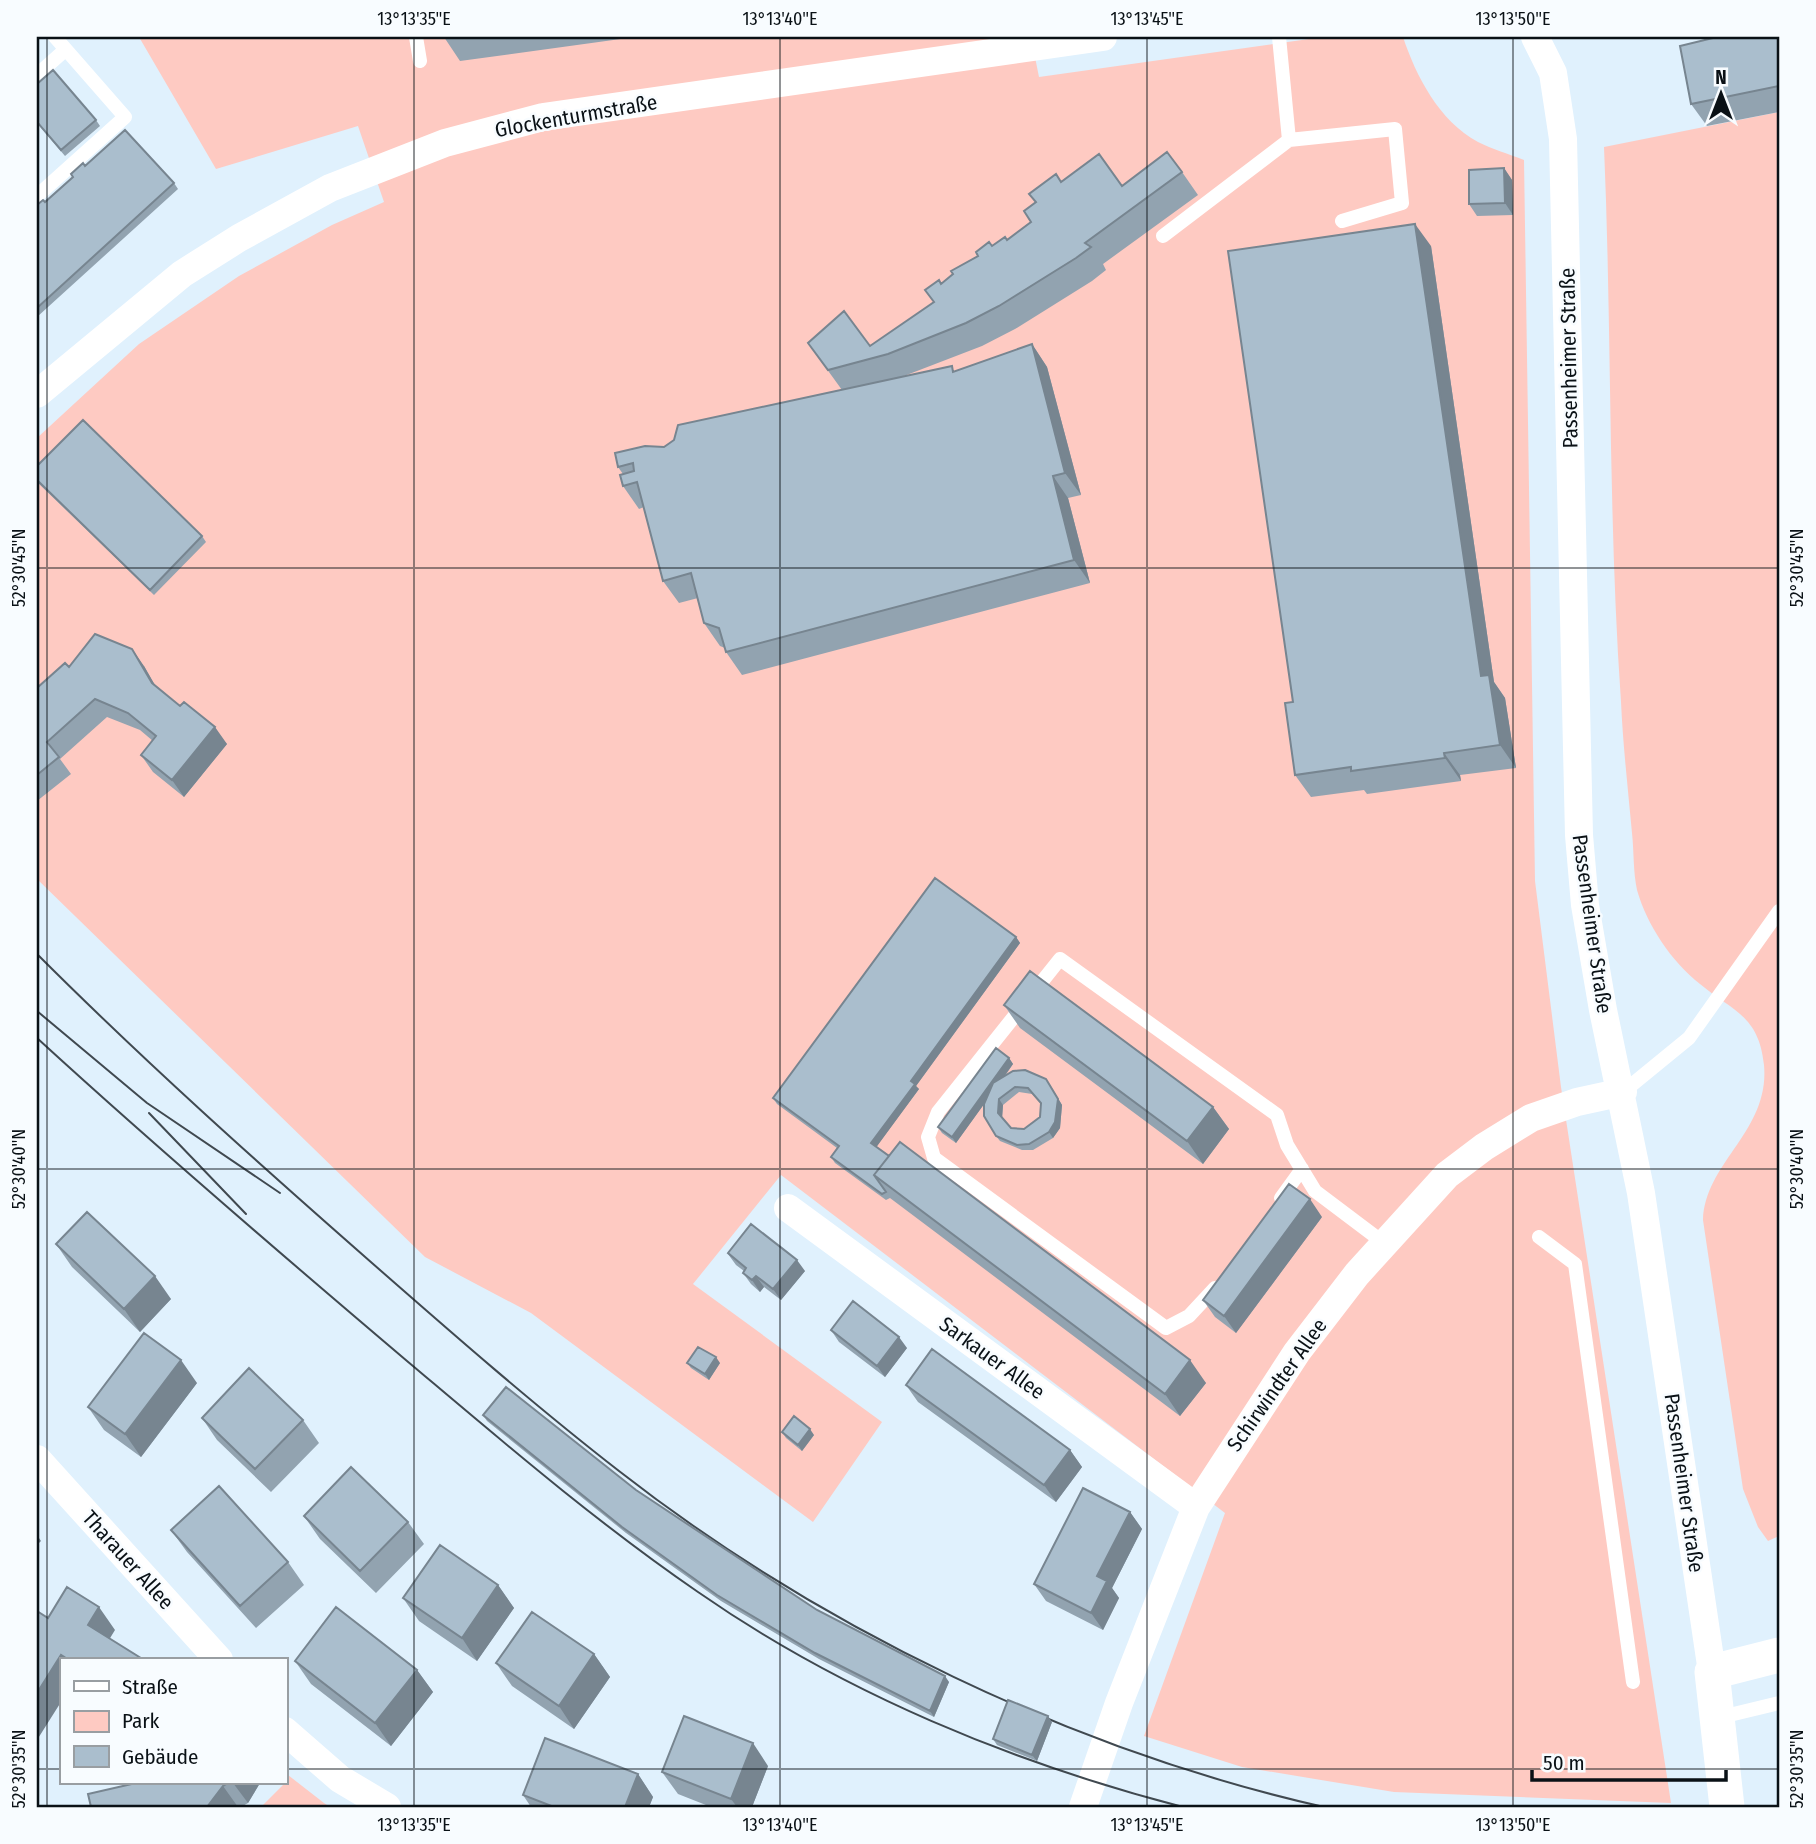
<svg xmlns="http://www.w3.org/2000/svg" width="1816" height="1844" viewBox="0 0 1816 1844" font-family="'Fira Sans Condensed',sans-serif">
<style>
.green{fill:#fecac2}
.lines{fill:none;stroke-linecap:round;stroke-linejoin:round}
.service{stroke:#fff;stroke-width:14}
.minor{stroke:#fff;stroke-width:28}
.tertiary{stroke:#fff;stroke-width:35}
.tram{stroke:#404950;stroke-width:2}
.wall{fill:#92a3b0;fill-rule:evenodd}
.shaded-wall{fill:#778590}
.building{fill:#aabecd;stroke:#778590;stroke-width:2;fill-rule:evenodd}
.ticks{fill:none;stroke:#0a1116;stroke-width:2;stroke-opacity:0.45}
.labels{text-anchor:middle;dominant-baseline:central;stroke-width:5;stroke-linejoin:round;paint-order:stroke}
.street-label{font-size:21px;fill:#0a1116;stroke:#f8fcff}
.neatline{fill:none;stroke:#0a1116;stroke-width:2.5}
.ticks-label{font-size:18px;text-anchor:middle;fill:#0a1116}
</style>
<rect width="100%" height="100%" fill="#e0f1fd"/>
<path class="green" d="M139,37H1031L1039,77L1323,37H1403C1416,76 1439,121 1478,142C1492,149 1509,154 1524,160L1535,881L1561,1087L1671,1803L1394,1792L1242,1767L1144,1736L1225,1513L781,1175L693,1284L882,1422L813,1522L531,1313L425,1257L37,879V438L139,344L239,276L332,225L384,202L358,126L216,169Z
M1779,112V1536L1768,1541L1758,1527L1743,1489L1703,1220C1705,1162 1770,1131 1764,1065C1759,1015 1732,1011 1700,984C1671,961 1647,925 1637,890C1633,872 1634,851 1632,833C1628,789 1623,746 1621,702C1608,517 1612,332 1604,147Z
M288,1775L324,1803L330,1807H261L285,1783Z"/>
<g class="lines">
<path class="service" d="M416,37L420,61
M37,75L65,50
M1289,140L1395,129L1402,203L1342,221
M37,196L125,117L55,37
M1163,236L1289,140L1279,37
M1623,1092L1689,1038L1779,911
M1281,1198L1302,1169
M1539,1237L1575,1264L1633,1682
M1215,1288L1189,1316L1166,1328L934,1158L928,1137L938,1112L1060,959L1277,1115L1287,1145L1315,1191L1384,1243
M1717,1718L1779,1703"/>
<path class="minor" d="M1535,37L1553,73L1563,139L1579,835L1585,905L1603,1010L1641,1193L1712,1672
M37,394L182,274L239,238L330,188L445,143L543,117L1103,37
M788,1208L1196,1507
M37,1459L219,1660
M285,1731L340,1779L387,1807
M1083,1807L1119,1703L1196,1507L1297,1352L1357,1274L1447,1175L1484,1147L1531,1118L1577,1102L1623,1092"/>
<path class="tertiary" d="M1727,1807L1712,1672L1779,1655"/>
<path class="tram" d="M37,954C145,1062 258,1163 372,1263C453,1334 534,1405 619,1471C820,1628 1075,1751 1324,1807
M37,1011L147,1103L280,1193
M37,1038C158,1149 282,1255 407,1361C502,1441 596,1522 698,1592C843,1693 1013,1763 1183,1807
M149,1113L246,1214"/>
</g>
<path class="wall" d="M444,37H635L460,61Z
M1779,37V112L1707,126L1691,104Z
M37,84L96,120L100,126L65,156L37,123Z
M85,166L174,183L178,189L37,317V205L45,202Z
M1504,168L1512,180L1513,215L1477,216L1469,204Z
M1182,172L1198,195L1103,264L1106,270L1092,281L1015,329L982,346L904,376L955,371L1032,344L1047,367L1081,495L1068,498L1090,583L742,675L726,652L725,648L720,646L704,623L698,598L679,603L663,581L644,507L639,509L623,486V474L618,467L664,447L842,390L808,343L870,346L934,302L941,284L992,246L1007,240L1031,222L1035,202L1029,194L1061,182L1122,186Z
M1431,246L1494,682L1505,698L1516,768L1460,775L1461,781L1367,794L1364,790L1311,797L1295,775L1293,702Z
M37,466L202,536L206,542L154,595L37,482Z
M144,666L156,687L227,744L184,797L153,772L141,755L153,741L140,730L107,717L60,759L71,774L37,801V688L69,667Z
M1016,937L1020,943L916,1086L919,1089L876,1147L1206,1383L1180,1416L890,1198L886,1200L835,1163L831,1157L837,1148L777,1104L773,1098Z
M1004,1005L1213,1107L1229,1129L1203,1164L1020,1028Z
M1009,1058L1013,1064L1005,1076L1050,1085L1062,1105L1060,1128L1053,1138L1033,1150H1022L1000,1141L996,1136L984,1104L956,1143L942,1133L938,1127ZM1019,1092L1032,1094L1041,1104L1040,1117L1024,1129L1011,1128L1002,1118L1003,1105Z
M1322,1217L1236,1333L1215,1317L1203,1300Z
M56,1244L171,1299L140,1332L72,1267Z
M728,1254L805,1271L781,1300L764,1287L760,1292L751,1284L743,1273L744,1271L736,1265Z
M831,1330L907,1348L885,1377L839,1342Z
M687,1363H720L709,1380L691,1368Z
M197,1383L141,1457L104,1430L88,1407Z
M906,1385L1070,1450L1082,1467L1056,1502L918,1402Z
M483,1415L636,1490L817,1610L949,1682L934,1717L819,1659L721,1601L626,1533L487,1421Z
M202,1418L303,1420L319,1443L271,1492L217,1440Z
M782,1432L814,1435L802,1451L786,1438Z
M1130,1512L1142,1529L1112,1588L1119,1598L1103,1630L1046,1601L1034,1584Z
M304,1516L408,1522L424,1544L376,1593L320,1539Z
M171,1530L288,1562L304,1585L256,1628L187,1552Z
M498,1585L514,1608L477,1661L419,1621L403,1598Z
M594,1654L610,1677L574,1729L512,1686L496,1663Z
M295,1661L417,1670L433,1692L391,1746L311,1684Z
M1052,1722L1037,1761L997,1745L993,1739Z
M768,1766L752,1807H711L678,1794L662,1772Z
M638,1774L653,1797L649,1807H531L523,1795Z
M136,1783H260L248,1803L241,1807H91Z"/>
<path class="shaded-wall" d="M1504,168L1512,180L1513,215L1505,203Z
M1415,224L1431,246L1494,682L1505,698L1516,768L1500,745L1481,676Z
M1032,344L1047,367L1081,495L1065,473Z
M1053,476L1068,498L1090,583L1074,560Z
M132,649L144,666L164,701L152,683Z
M215,727L227,744L184,797L172,780Z
M1444,753L1460,775L1461,781L1445,758Z
M1016,937L1020,943L916,1086L919,1089L875,1149L871,1143L911,1081Z
M1009,1058L1013,1064L956,1143L952,1137Z
M1050,1085L1062,1105L1060,1128L1053,1138L1049,1132Z
M999,1099L1003,1105L1002,1119L998,1113Z
M1213,1107L1229,1129L1203,1164L1187,1141Z
M1310,1199L1322,1217L1236,1333L1224,1316Z
M797,1260L805,1271L781,1300L773,1289Z
M155,1276L171,1299L140,1332L124,1309Z
M756,1276L764,1287L760,1292L752,1280Z
M899,1337L907,1348L885,1377L877,1366Z
M716,1357L720,1363L709,1380L705,1374Z
M181,1360L197,1383L141,1457L125,1434Z
M1190,1360L1206,1383L1180,1416L1165,1394Z
M810,1429L814,1435L802,1451L798,1445Z
M1070,1450L1082,1467L1056,1502L1044,1485Z
M1130,1512L1142,1529L1112,1588L1119,1598L1103,1630L1091,1613L1097,1576Z
M37,1535L41,1541L37,1545Z
M498,1585L514,1608L477,1661L462,1638Z
M99,1607L115,1630L104,1648L88,1625Z
M594,1654L610,1677L574,1729L559,1706Z
M61,1655L65,1660H61V1702L37,1740V1693Z
M417,1670L433,1692L391,1746L375,1723Z
M945,1676L949,1682L934,1717L930,1711Z
M1048,1716L1052,1722L1037,1761L1032,1755Z
M753,1743L768,1766L752,1807H737L731,1799Z
M638,1774L653,1797L649,1807H625Z
M233,1783H260L248,1803Z
M223,1786L238,1807H207Z"/>
<path class="building" d="M1717,37H1779V86L1691,104L1680,46Z
M53,70L96,120L61,150L37,122V84Z
M125,130L174,183L37,308V205L43,200L45,202L73,177L71,174L83,163L85,166Z
M1167,152L1182,172L1085,243L1091,247L1076,258L999,306L966,323L888,354L828,370L808,343L844,311L870,346L934,302L925,290L939,280L941,284L953,274L951,271L978,256L976,252L989,242L992,246L1005,237L1007,240L1031,222L1024,211L1036,202L1029,194L1056,174L1061,182L1099,154L1122,186Z
M1504,168L1505,203L1469,204V170Z
M1415,224L1481,676L1489,675L1500,745L1444,753L1445,758L1351,771V767L1295,775L1285,703L1293,702L1228,251Z
M1032,344L1065,473L1053,476L1074,560L726,652L719,628L704,623L691,573L663,581L637,482L623,486L620,475L634,471L633,463L618,467L615,453L645,446L664,447L674,440L678,425L952,366L953,372Z
M83,420L202,536L150,590L37,480V466Z
M95,634L132,649L152,683L180,706L184,702L215,727L172,780L141,755L156,736L128,713L95,699L47,742L59,757L37,775V688L65,663L69,667Z
M935,878L1016,937L911,1081L915,1084L871,1143L889,1156L874,1175L886,1192L882,1194L831,1157L839,1146L773,1098Z
M1030,971L1213,1107L1187,1141L1004,1005Z
M996,1048L1009,1058L952,1137L938,1127Z
M1025,1070L1046,1079L1058,1099L1055,1122L1049,1132L1029,1144L1017,1145L996,1136L984,1116V1104L993,1083L1013,1071ZM1015,1087L1028,1088L1041,1103L1040,1117L1024,1129L1011,1128L998,1113L999,1099Z
M900,1142L1190,1360L1165,1394L874,1175Z
M1289,1184L1310,1199L1224,1316L1203,1300Z
M87,1212L155,1276L124,1309L56,1244Z
M751,1224L797,1260L773,1289L756,1276L752,1280L743,1273L746,1268L728,1253Z
M853,1301L899,1337L877,1366L831,1330Z
M144,1333L181,1360L125,1434L88,1407Z
M698,1347L716,1357L705,1374L687,1363Z
M932,1349L1070,1450L1044,1485L906,1385Z
M249,1368L303,1420L255,1469L202,1418Z
M506,1387L636,1490L817,1610L945,1676L930,1711L815,1653L717,1595L622,1527L483,1415Z
M794,1416L810,1429L798,1445L782,1432Z
M351,1467L408,1522L360,1571L304,1516Z
M219,1486L288,1562L240,1606L171,1530Z
M1083,1488L1130,1512L1097,1576L1107,1581L1091,1613L1034,1584Z
M440,1545L498,1585L462,1638L403,1598Z
M67,1587L99,1607L88,1625L144,1660H69L61,1655L37,1693V1611L48,1618Z
M336,1607L417,1670L375,1723L295,1661Z
M532,1612L594,1654L559,1706L496,1663Z
M1008,1700L1048,1716L1032,1755L993,1739Z
M684,1716L753,1743L731,1799L662,1772Z
M545,1738L638,1774L625,1807H554L523,1795Z
M136,1783H228L223,1786L207,1807H91L88,1794Z"/>
<path class="ticks" d="M47,37V1807M414,37V1807M780,37V1807M1147,37V1807M1513,37V1807M37,568H1779M37,1169H1779M37,1769H61M285,1769H1779"/>
<g class="labels">
<g class="street-label">
<text transform="translate(576 116) rotate(-10)">Glockenturmstraße</text>
<text transform="translate(1569 358) rotate(-91)">Passenheimer Straße</text>
<text transform="translate(1592 924) rotate(82)">Passenheimer Straße</text>
<text transform="translate(992 1358) rotate(36)">Sarkauer Allee</text>
<text transform="translate(1277 1385) rotate(-55)">Schirwindter Allee</text>
<text transform="translate(1684 1483) rotate(82)">Passenheimer Straße</text>
<text transform="translate(128 1560) rotate(48)">Tharauer Allee</text>
</g>
</g>
<rect width="1816" height="1844" fill="none" stroke="#f8fcff" stroke-width="77"/>
<rect x="60" y="1658" width="228" height="126" fill="#f8fcff" stroke="#999ea2" stroke-width="2"/>
<rect x="74" y="1681" width="35" height="10" fill="#ffffff" stroke="#999ea2" stroke-width="2"/>
<text x="122" y="1694" font-size="21" fill="#0a1116">Straße</text>
<rect x="74" y="1711" width="35" height="21" fill="#fecac2" stroke="#999ea2" stroke-width="2"/>
<text x="122" y="1728" font-size="21" fill="#0a1116">Park</text>
<rect x="74" y="1746" width="35" height="21" fill="#aabecd" stroke="#999ea2" stroke-width="2"/>
<text x="122" y="1764" font-size="21" fill="#0a1116">Gebäude</text>
<g transform="translate(1721 94)" stroke="#f8fcff" stroke-width="5" paint-order="stroke">
<path d="M0-5L12 26L0 18L-12 26Z" fill="#0a1116"/>
<text y="-10" font-size="19" font-weight="bold" text-anchor="middle" fill="#0a1116">N</text>
</g>
<path d="M1532 1770v10h194v-10" fill="none" stroke="#0a1116" stroke-width="3.5"/>
<text x="1543" y="1770" font-size="21" fill="#0a1116" stroke="#f8fcff" stroke-width="5" paint-order="stroke">50 m</text>
<rect x="38" y="38" width="1740" height="1768" class="neatline"/>
<g class="ticks-label">
<text x="414" y="25">13°13'35"E</text>
<text x="780" y="25">13°13'40"E</text>
<text x="1147" y="25">13°13'45"E</text>
<text x="1513" y="25">13°13'50"E</text>
<text transform="translate(19 568) rotate(-90)" y="6">52°30'45"N</text>
<text transform="translate(1797 568) rotate(-90)" y="6">52°30'45"N</text>
<text transform="translate(19 1169) rotate(-90)" y="6">52°30'40"N</text>
<text transform="translate(1797 1169) rotate(-90)" y="6">52°30'40"N</text>
<text transform="translate(19 1769) rotate(-90)" y="6">52°30'35"N</text>
<text transform="translate(1797 1769) rotate(-90)" y="6">52°30'35"N</text>
<text x="414" y="1831">13°13'35"E</text>
<text x="780" y="1831">13°13'40"E</text>
<text x="1147" y="1831">13°13'45"E</text>
<text x="1513" y="1831">13°13'50"E</text>
</g>
</svg>
